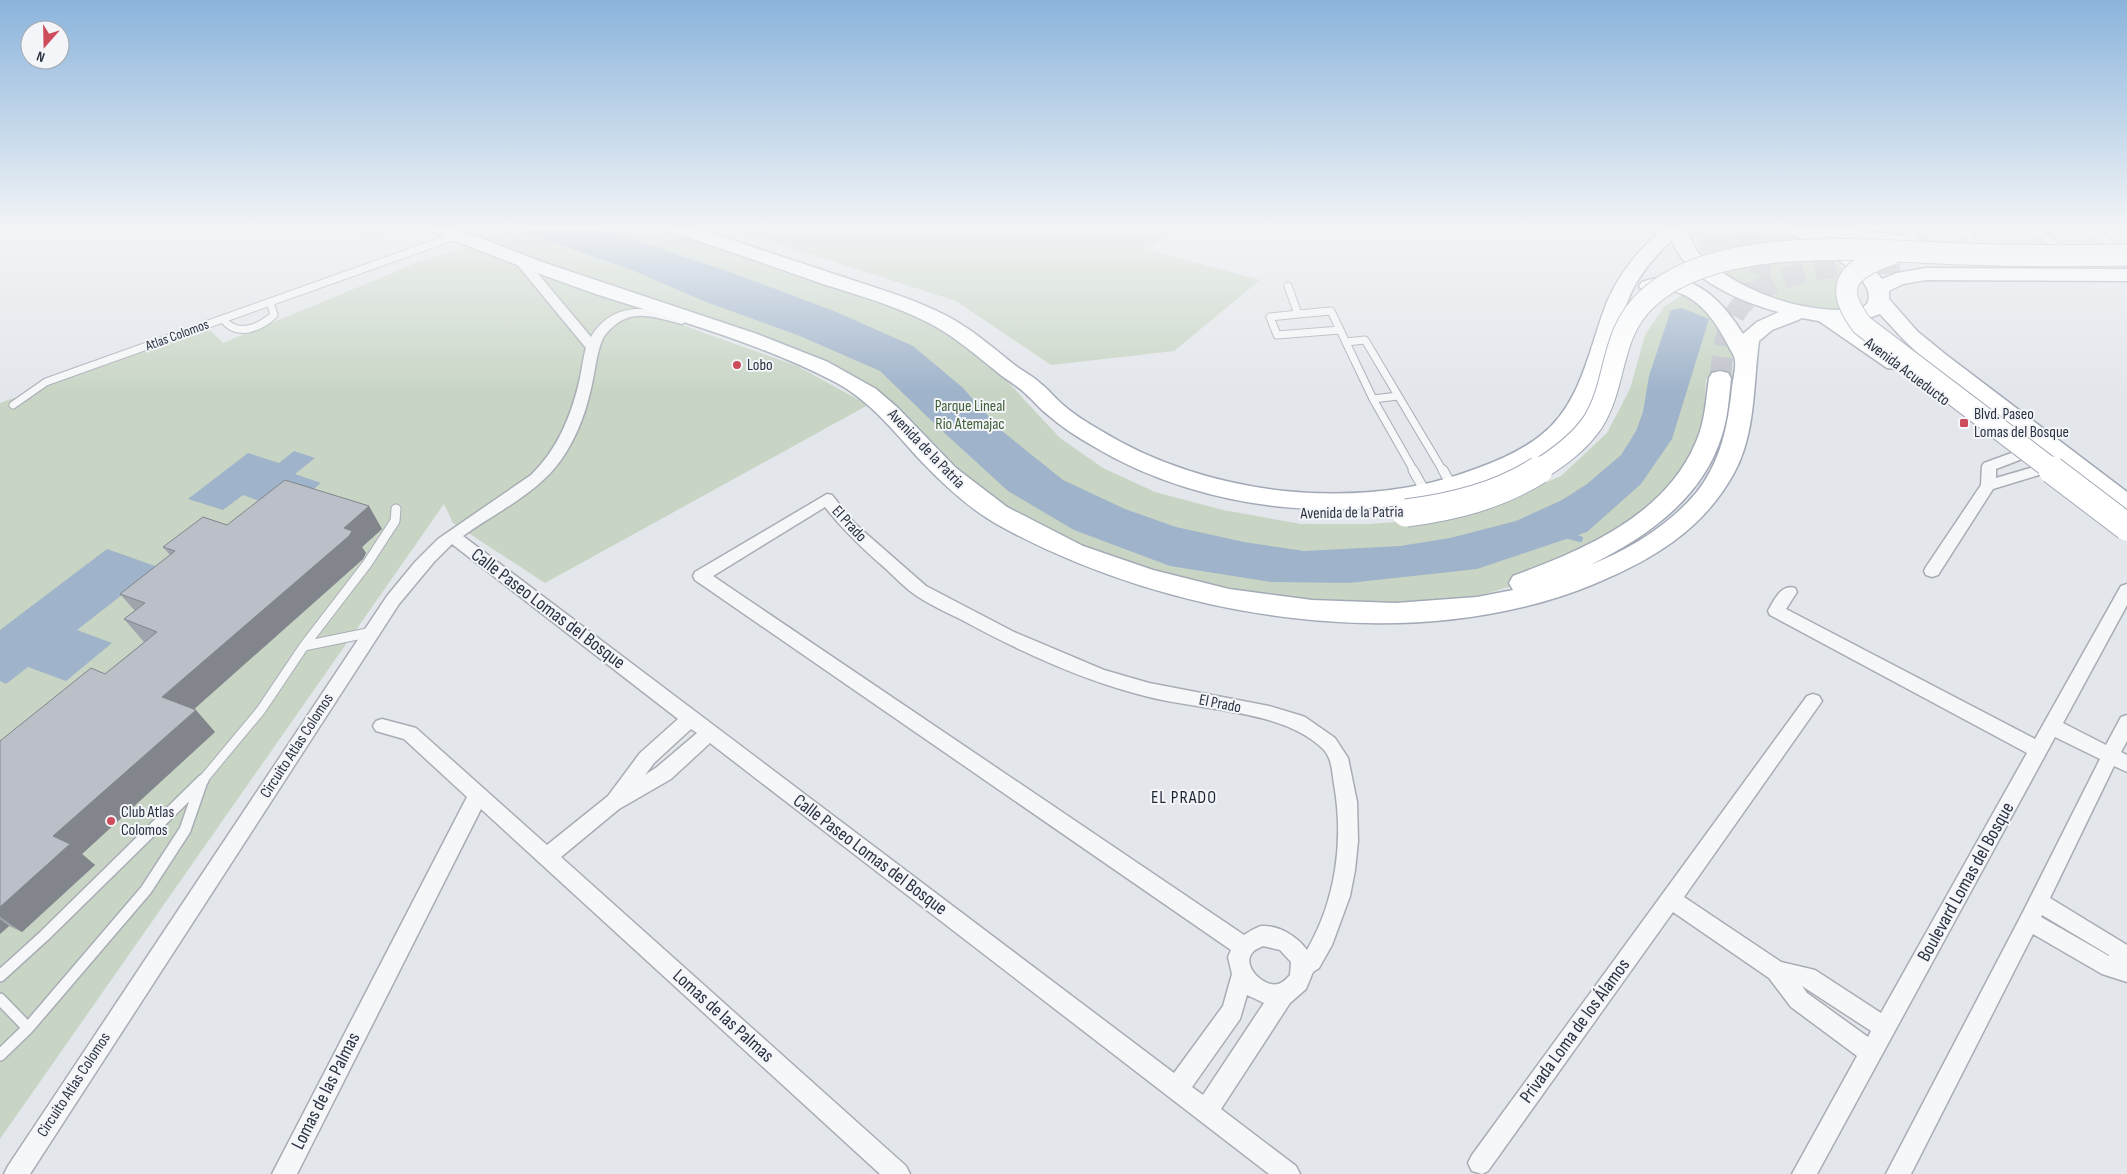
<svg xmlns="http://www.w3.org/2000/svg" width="2127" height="1174" viewBox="0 0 2127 1174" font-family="'Sofia Sans Condensed',sans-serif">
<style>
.green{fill:#c8d5c4}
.water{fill:#9fb3ca}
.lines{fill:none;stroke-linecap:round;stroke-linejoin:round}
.stream{stroke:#9fb3ca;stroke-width:6}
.primary-tunnel{stroke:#bec2c9;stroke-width:21;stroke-dasharray:21 11;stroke-linecap:butt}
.service-far2-casing{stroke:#a8adb5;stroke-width:9}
.service-far1-casing{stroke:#a8adb5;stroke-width:11}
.service-casing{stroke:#a8adb5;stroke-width:14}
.minor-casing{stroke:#a8adb5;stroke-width:3}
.primary-casing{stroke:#a3aab7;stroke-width:3}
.service-far2{stroke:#f6f7f9;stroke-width:7}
.service-far1{stroke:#f6f7f9;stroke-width:9}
.service{stroke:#f6f7f9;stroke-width:11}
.minor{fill:#f6f7f9;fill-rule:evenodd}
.primary{fill:#fff;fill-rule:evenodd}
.primary-bridge-far1-casing{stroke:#a3aab7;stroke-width:23;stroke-linecap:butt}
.primary-bridge-casing{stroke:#a3aab7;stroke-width:29;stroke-linecap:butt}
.primary-bridge-far1{stroke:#fff;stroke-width:21}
.primary-bridge{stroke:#fff;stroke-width:27}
.wall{fill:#a0a4ac}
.shaded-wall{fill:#82868c}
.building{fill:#babfc8;stroke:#82868c}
.poi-dot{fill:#cd4c5c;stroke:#f3f5f8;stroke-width:2}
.labels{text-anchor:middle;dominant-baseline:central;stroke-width:4;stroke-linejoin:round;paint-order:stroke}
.far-street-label{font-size:14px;fill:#2b3343;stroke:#f3f5f8}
.poi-label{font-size:16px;fill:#2b3343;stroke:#f3f5f8;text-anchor:start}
.street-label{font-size:16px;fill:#2b3343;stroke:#f3f5f8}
.park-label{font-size:16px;fill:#3f5f39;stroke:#f3f5f8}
.neighbourhood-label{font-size:18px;letter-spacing:1px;fill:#1d2434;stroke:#f3f5f8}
.near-street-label{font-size:19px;fill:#2b3343;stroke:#f3f5f8}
</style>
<rect width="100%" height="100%" fill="#e3e6eb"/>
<path class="green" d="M345,228H382L384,231C374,246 357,235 345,228Z
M445,228H655L811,277L914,316L974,350L1007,381L1060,438L1103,468L1155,492L1223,510L1301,524H1369L1437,519L1501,501L1561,476L1607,433L1630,389L1645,335L1664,307L1682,295L1706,308L1722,327L1732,352L1733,382L1706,378L1704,418L1691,455L1674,485L1643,513L1568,563L1509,587L1425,611L1279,605L1110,563L979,495L871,389Z
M729,228H1183L1145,249L1260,280L1174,351L1051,365L956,301Z
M1703,228H1762L1822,252L1855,278L1859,298L1844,310H1814L1772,298L1732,278L1699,249L1696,232Z
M474,245L704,333L797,366L868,405L545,583L453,523L444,504L0,1139V403L208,328L223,343L414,264Z"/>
<path class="water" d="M512,228H598L727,271L834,311L913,346L962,387L1002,431L1063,480L1125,509L1176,527L1244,542L1304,551L1400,546L1450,538L1516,521L1562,500L1587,484L1621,455L1636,431L1643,412L1649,376L1671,310L1682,308L1709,319L1672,439L1641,484L1587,532L1477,569L1349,583L1271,582L1170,566L1074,530L1008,491L939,428L880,371L800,336L706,302L632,270Z
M294,451L315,458L295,474L321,483L304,497L262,502L243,495L223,510L188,499L248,453L279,463Z
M107,549L158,567L77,630L112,643L66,681L28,667L6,684L0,681V630Z"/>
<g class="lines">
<path class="stream" d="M1565,535L1580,539"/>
<path class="primary-tunnel" d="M1740,228C1762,249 1767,268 1751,295
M1720,378C1723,355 1724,328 1739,308C1772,266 1852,265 1901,263"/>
<g class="service-far2-casing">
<path id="service-far2" d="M1904,228L1919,243
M1960,228L1976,245
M2031,228L2058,247
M2086,228L2115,246
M1288,286L1298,314L1331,311L1373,399L1414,471
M1298,314L1270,317L1277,335L1340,330
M223,319C237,338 259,328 274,315L270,302
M1346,342L1365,340L1443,471
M1373,399L1398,396
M13,405L46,382L458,235"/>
</g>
<g class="service-far1-casing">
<path id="service-far1" d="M1413,470L1426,493
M1443,470L1452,486
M304,646L367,564L395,521L396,509
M202,781L261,710L304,646L372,632"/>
</g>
<g class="service-casing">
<path id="service" d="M0,976L44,936L203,780
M0,999L28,1028L146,890L185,830L201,784
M0,1055L28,1028"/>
</g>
<g class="minor-casing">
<path id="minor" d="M520,256L524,257L591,337C614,299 650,308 687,317L688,320L682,324C665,320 647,313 630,317C619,320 609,329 603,338C597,351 596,365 593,379C588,406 578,436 561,460C537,494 496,512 463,536L1174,1073L1223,1006L1232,974L1228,957L1231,950L695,580L693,576L695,572L827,494L832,495L854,523L926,586L1014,632L1104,670L1149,683L1269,706L1299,715L1305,717L1335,738L1348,758L1357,802L1358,841L1355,870L1350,896L1332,945L1319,968L1313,972L1306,989L1290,1003L1221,1109L1296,1166L1300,1174H1269L710,743L671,779L619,809L561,857L906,1166L910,1174H880L481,809L297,1174H272L467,797L404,739L376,731L373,726L376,721L382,719L416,728L547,845L608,796L640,753L678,719L452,544L434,562L399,604L30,1174H4L8,1166L387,596L415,562L438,539L531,475C558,449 572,414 580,378C582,368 583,358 586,348L516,263L514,260ZM825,507C843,530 863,549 885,568C894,576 904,587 914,594C928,604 946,612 962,620C1021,652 1084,681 1149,697C1200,710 1283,710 1322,748C1332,757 1332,771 1334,784C1344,840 1336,900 1307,950C1298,937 1279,925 1262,926C1256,927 1249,932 1244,935L713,576ZM691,729L697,733L657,767L645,775L654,763ZM1263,946L1280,950L1291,962L1290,975C1287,978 1283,983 1278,984C1264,988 1240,965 1253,952C1255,949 1260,948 1263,946ZM1247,995L1264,1003L1203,1095L1192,1087L1240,1019Z
M2017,451L2022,453L2024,456L2022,459L1996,469V478L2037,466L2042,468L2044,471L2042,474L1993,489L1938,575L1932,577L1926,575L1924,571L1926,567L1981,485L1982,466L1984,463Z
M2127,584V605L2063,723L2106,745L2121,717L2127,715V741L2121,752L2127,755V772L2114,766L2050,898L2127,945V982L2102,974L2033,934L1911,1174H1886L2022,914L2100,759L2055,737L1817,1174H1792L1857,1056L1791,1007L1769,978L1673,912L1488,1171L1482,1174L1472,1171L1468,1163L1472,1155L1807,696L1813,694L1819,696L1822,701L1684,897L1781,962L1815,970L1881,1013L2027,753L1770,615L1768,611C1774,600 1781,584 1795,588L1797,592L1786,609L2035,739L2121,586ZM2042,915L2109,955V956L2041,917ZM1802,986L1871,1031L1868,1037L1807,993Z"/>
</g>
<g class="primary-casing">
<path id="primary" d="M430,228H455L542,262L757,334L828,362L876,389L898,408L956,468L1007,507L1083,546L1153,570L1229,589L1312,600L1396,603L1477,597L1513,590L1509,583L1513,576C1583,550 1665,516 1696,442C1705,422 1706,399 1709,378L1712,373L1720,371L1728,373L1731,378C1729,397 1728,416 1722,435C1703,498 1647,537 1590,565C1630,549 1668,526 1696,493C1721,462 1728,426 1732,387C1733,379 1736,369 1735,361C1735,356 1731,351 1729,347C1718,326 1705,304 1682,294C1667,287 1656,294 1642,290L1639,286L1642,282C1687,265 1721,298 1743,334L1757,322L1779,312C1743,303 1684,278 1672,240C1655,256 1641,272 1631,293C1608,344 1605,406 1560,444C1540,461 1514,472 1490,481C1368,530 1205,514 1093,446C1077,437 1062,427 1048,415C1040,409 1034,401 1026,394C1019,387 1010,382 1002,376C978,357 956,337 929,323C896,306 861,296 826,285C775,267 723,249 671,232L669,228H696C744,244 792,260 840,276C876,288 912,298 945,315C971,328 993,348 1016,366C1024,372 1033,376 1040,383C1048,389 1054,397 1061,403C1073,414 1086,422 1100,430C1206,496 1361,514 1478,468C1500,460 1522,450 1540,436C1582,404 1589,347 1607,302C1620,272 1640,248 1664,228H1686C1691,241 1696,253 1708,262C1745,292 1797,311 1845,310C1853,310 1866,309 1868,301C1876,279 1826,252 1810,243C1802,239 1789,235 1785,228H1846L1923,239L1926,243L1923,247L1916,249L1826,236C1847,248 1867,260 1882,279L1897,273L1926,268L2127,269V281L1926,280L1903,284L1889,291V299L1917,331L1945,354L2127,492V512L2118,510L1929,364L1903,339L1880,314L1869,318L1849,322L1903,358L1906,363L1903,368L1895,369L1887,368L1819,321L1802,318L1798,320L1772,330L1759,341C1753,385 1756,433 1734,473C1703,530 1652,560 1594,584C1413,659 1171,619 1002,527C972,511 946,487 922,462C895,433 871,401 835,382C760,343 676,320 596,294C541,275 487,253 432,232Z"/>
</g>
<use href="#service-far2" class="service-far2"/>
<use href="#service-far1" class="service-far1"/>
<use href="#service" class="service"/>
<use href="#minor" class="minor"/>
<use href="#primary" class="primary"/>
<g class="primary-bridge-far1-casing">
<path id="primary-bridge-far1" d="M1890,255C1848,269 1832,286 1862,325L2054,471
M1537,471C1558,458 1579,443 1593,422C1618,382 1609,334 1647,299C1718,233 1870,251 1961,254C2016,256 2072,256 2127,255"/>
</g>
<g class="primary-bridge-casing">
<path id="primary-bridge" d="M2052,470L2127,527
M1406,513C1453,507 1498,496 1539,470"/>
</g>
<use href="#primary-bridge-far1" class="primary-bridge-far1"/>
<use href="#primary-bridge" class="primary-bridge"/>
</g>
<path class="wall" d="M227,525L382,529L362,547L366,553L363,559L194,709L215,732L82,854L95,865L22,932L9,926L0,934V741L105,674L144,642L124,619L135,611L120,594L170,555L163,547Z"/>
<path class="shaded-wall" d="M369,506L382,529L362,547L366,553L363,559L183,719L162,697L344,528Z
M196,710L215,732L82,854L95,865L22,932L0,917V907L53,836Z
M0,919L9,926L0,934Z"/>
<path class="building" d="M285,480L369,506L344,528L352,531L349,536L162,697L196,710L53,836L70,844L0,907V741L91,668L105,674L157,632L124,619L145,603L120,594L175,551L163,547L203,517L227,525Z"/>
<linearGradient id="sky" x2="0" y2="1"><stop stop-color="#8bb4dc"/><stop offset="0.58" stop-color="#f2f4f6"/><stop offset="1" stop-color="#f2f4f6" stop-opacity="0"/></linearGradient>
<rect width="2127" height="392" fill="url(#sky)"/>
<g class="poi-dot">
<circle cx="737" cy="365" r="5"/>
<rect x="1959" y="418" width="10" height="10" rx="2.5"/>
<circle cx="111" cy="821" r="5"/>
</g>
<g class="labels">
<g class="far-street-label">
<text transform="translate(177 335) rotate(-20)">Atlas Colomos</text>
</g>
<g class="poi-label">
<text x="747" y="365">Lobo</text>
<text x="1974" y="414">Blvd. Paseo<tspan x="1974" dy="18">Lomas del Bosque</tspan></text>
<text x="121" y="812">Club Atlas<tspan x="121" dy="18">Colomos</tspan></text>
</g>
<g class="street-label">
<text transform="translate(1907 372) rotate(37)">Avenida Acueducto</text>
<text transform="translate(926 449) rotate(46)">Avenida de la Patria</text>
<text transform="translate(1352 513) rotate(-1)">Avenida de la Patria</text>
<text transform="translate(849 524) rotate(47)">El Prado</text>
<text transform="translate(1220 704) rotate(11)">El Prado</text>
<text transform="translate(297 746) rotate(-57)">Circuito Atlas Colomos</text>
<text transform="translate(74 1085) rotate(-57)">Circuito Atlas Colomos</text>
</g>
<g class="park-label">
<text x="970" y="406">Parque Lineal<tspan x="970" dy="18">Rio Atemajac</tspan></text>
</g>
<g class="neighbourhood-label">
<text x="1184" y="797">EL PRADO</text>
</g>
<g class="near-street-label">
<text transform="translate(548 609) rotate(37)">Calle Paseo Lomas del Bosque</text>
<text transform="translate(870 855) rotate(37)">Calle Paseo Lomas del Bosque</text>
<text transform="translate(1966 882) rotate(-61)">Boulevard Lomas del Bosque</text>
<text transform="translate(723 1016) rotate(42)">Lomas de las Palmas</text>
<text transform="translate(1575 1031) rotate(-54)">Privada Loma de los Álamos</text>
<text transform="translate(326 1091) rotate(-63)">Lomas de las Palmas</text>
</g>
</g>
<g transform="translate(45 45) rotate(200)"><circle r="24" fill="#f3f5f8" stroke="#a3a7b0"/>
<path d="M0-4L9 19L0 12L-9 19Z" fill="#cd4c5c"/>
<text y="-8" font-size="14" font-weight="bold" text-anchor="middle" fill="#2b3343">N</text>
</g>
</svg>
